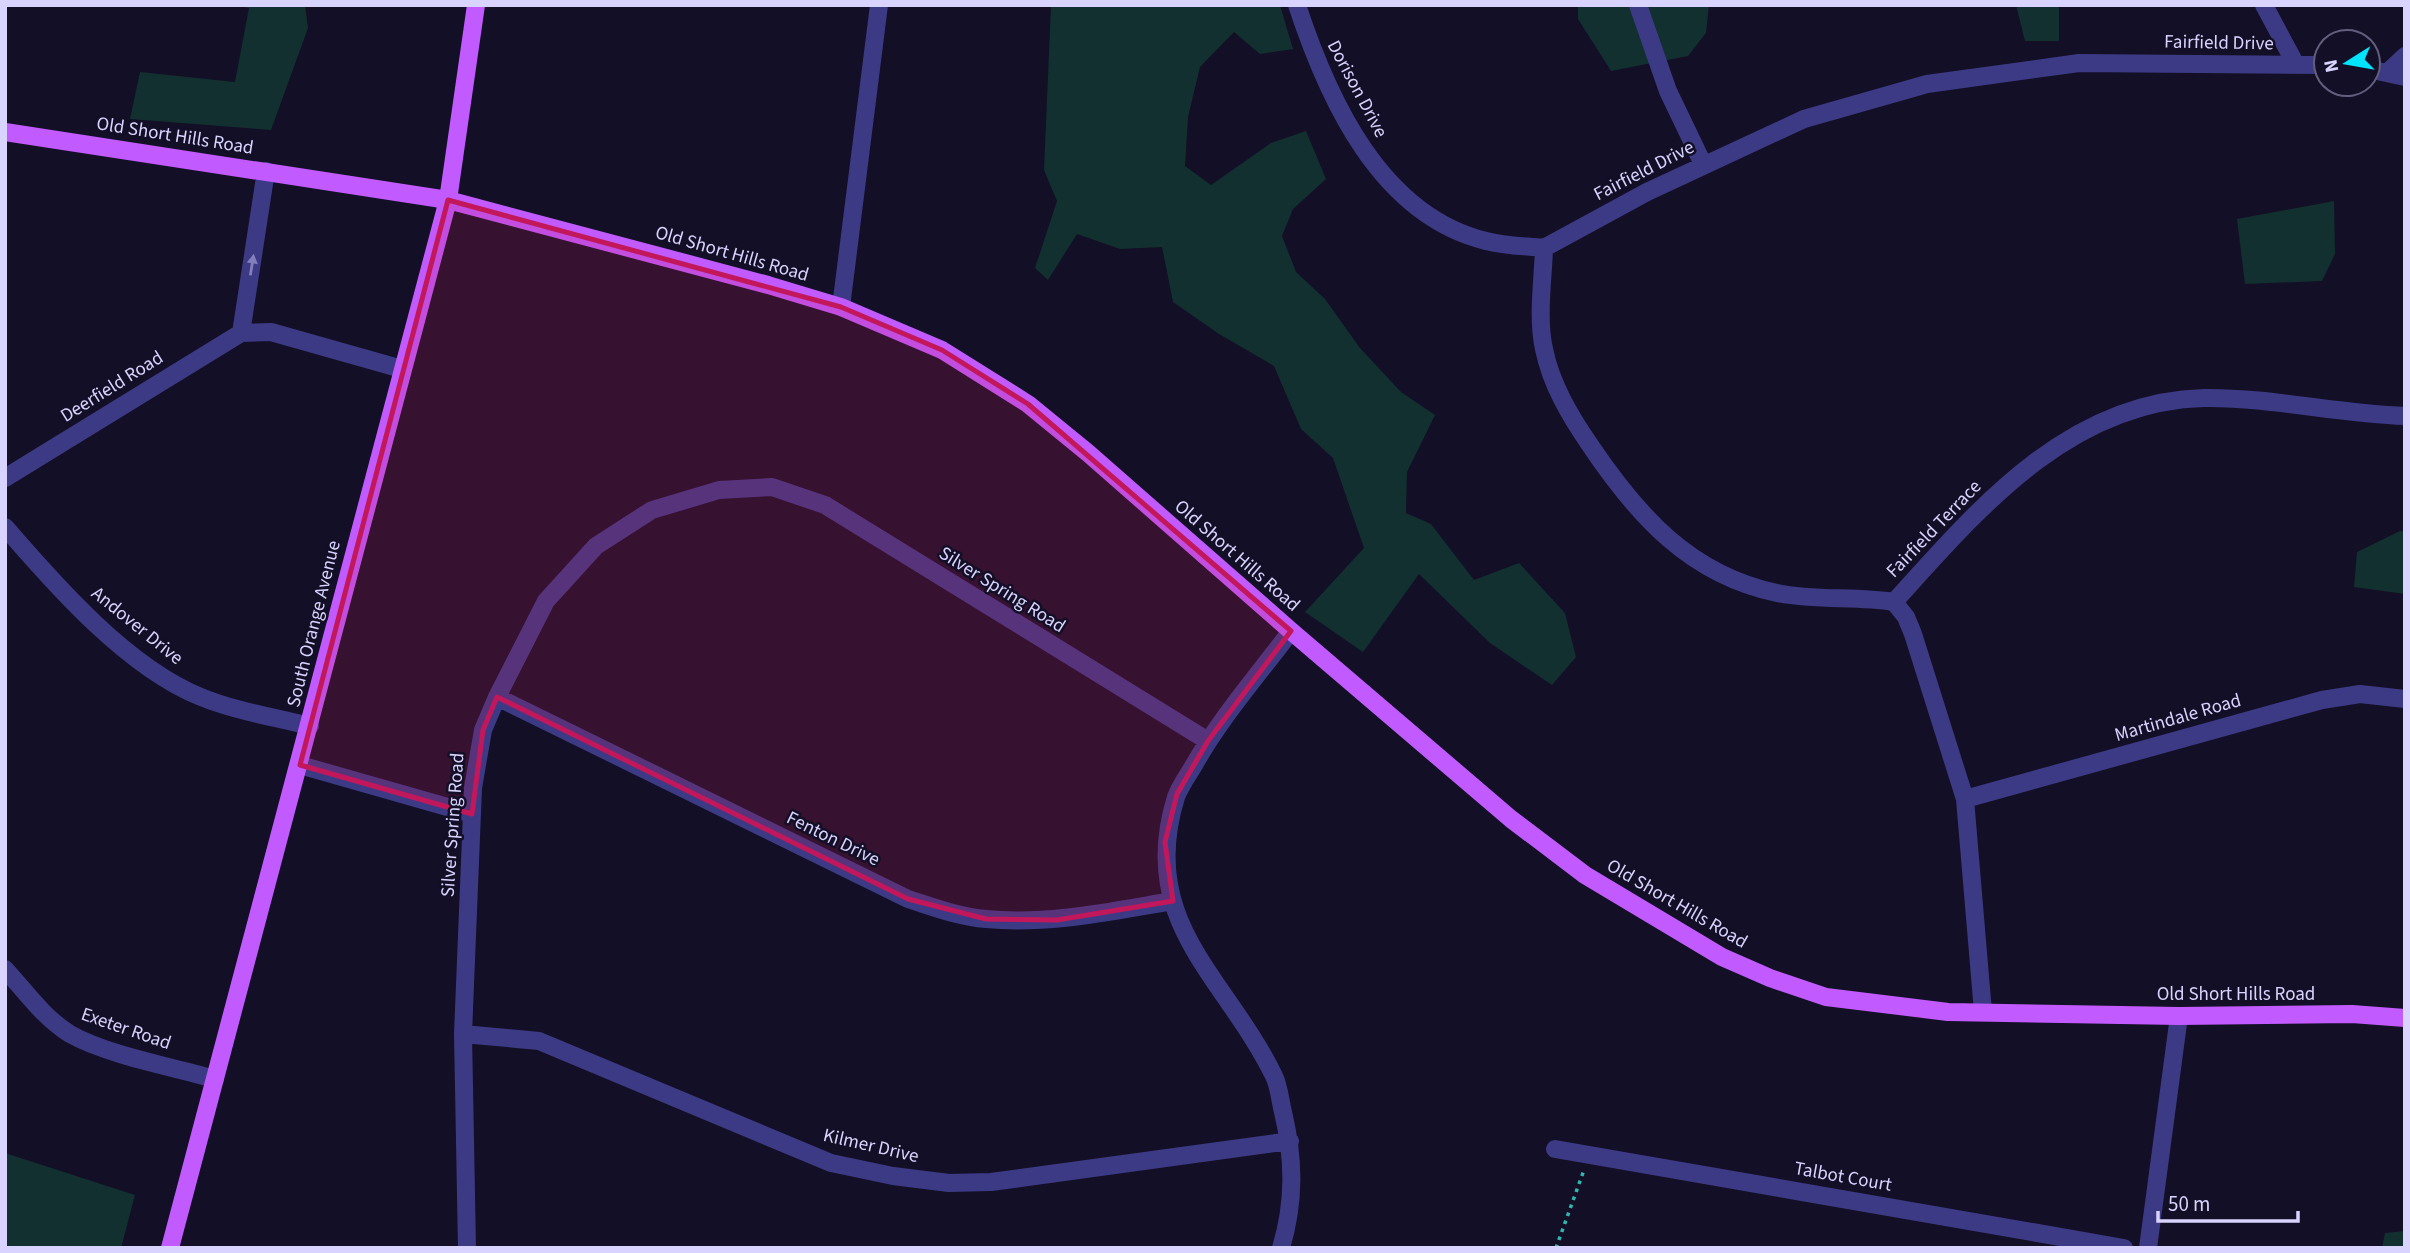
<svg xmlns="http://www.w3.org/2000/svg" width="2410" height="1253" viewBox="0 0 2410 1253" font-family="'Source Sans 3',sans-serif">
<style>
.green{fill:#12302f}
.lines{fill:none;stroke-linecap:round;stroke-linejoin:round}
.path{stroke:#2fb8b0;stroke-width:3.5;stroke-dasharray:3.5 5;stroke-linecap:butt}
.street{stroke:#3d3a85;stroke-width:18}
.primary{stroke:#c25bff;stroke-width:18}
.oneway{fill:#837fbc}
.marked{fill:#c2185b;fill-opacity:0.2;stroke:#c2185b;stroke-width:5;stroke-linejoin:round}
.labels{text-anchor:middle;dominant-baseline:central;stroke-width:5;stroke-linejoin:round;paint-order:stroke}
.street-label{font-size:19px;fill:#d9d4ff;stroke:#130f26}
</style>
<rect width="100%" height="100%" fill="#130f26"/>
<path class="green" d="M234,5H305L308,28L271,130L130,119L140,72L235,82L249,8Z
M1051,5H1280L1293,49L1260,54L1234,32L1200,67L1188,117L1185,166L1211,185L1271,143L1306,131L1326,179L1293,209L1282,236L1296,272L1325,299L1360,348L1401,392L1435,415L1407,472L1406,513L1431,524L1474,580L1519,563L1565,613L1576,657L1552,685L1490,643L1419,574L1363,652L1305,612L1364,548L1333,458L1301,429L1274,366L1219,334L1173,302L1162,247L1120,249L1077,234L1048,280L1035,268L1057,201L1044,170Z
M1578,5H1709L1706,33L1688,56L1611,71L1578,19Z
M2016,5H2059V41H2025Z
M2334,201L2335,254L2322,281L2245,284L2237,219Z
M2400,531H2405V594L2354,587L2357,552Z
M5,1153L135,1195L121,1248H5Z
M2405,1231V1248H2382L2385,1233Z"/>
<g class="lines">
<path class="path" d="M1556,1248L1584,1170"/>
<path class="street" d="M1297,5C1328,99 1380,215 1486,241C1505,246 1525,246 1544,248
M1638,5L1668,91L1703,164
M2264,5L2296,65
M2368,69L2405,77
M2389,71L2405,56
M841,307L879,5
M241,333L266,171
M5,478L241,333L271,332L402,369
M5,527C56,586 128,668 201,697C235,711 274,717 310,726
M1894,602C1856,596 1815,601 1777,593C1690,575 1637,515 1590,445C1570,416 1551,384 1544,349C1537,317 1543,281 1544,248L1647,192L1804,119L1927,84L2079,63L2326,65
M1894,602C1978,509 2069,401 2204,398C2270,397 2338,414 2405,416
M1894,602L1906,617L1913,634L1965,799L1983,1012
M497,697L908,899C933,907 959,917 986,919C1049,925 1112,911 1173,901
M300,765L472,814
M1965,799L2322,700L2360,694L2405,699
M5,969C25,991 44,1018 70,1034C107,1055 173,1067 215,1079
M463,1034L539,1041L831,1163L893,1176L949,1183L991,1182L1290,1141
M1555,1149L2124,1248
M467,1248L463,1034L473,788L483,730L497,697L546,601L596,546L652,510L719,490L772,487L825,505L1208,741
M1281,1248C1295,1201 1294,1159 1283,1112C1280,1100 1279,1086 1274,1076C1226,977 1137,923 1176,797C1180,786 1188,775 1194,765C1221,717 1258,675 1291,631
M2148,1248L2179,1016"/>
<path class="primary" d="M5,132L448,200L768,285L841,307L942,350L1028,404L1088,453L1291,631L1511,819L1585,875L1722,957L1770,978L1826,997L1948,1012L2179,1016L2352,1014L2405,1018
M170,1248L448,200L476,5"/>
</g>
<defs><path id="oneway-solid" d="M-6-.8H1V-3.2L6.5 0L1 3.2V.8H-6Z" transform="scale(1.75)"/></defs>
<use class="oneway" href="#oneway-solid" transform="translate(252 265) rotate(-81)"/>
<path class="marked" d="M448,200L841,307L942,350L1028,404L1291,631L1208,741L1177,794L1165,842L1173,901L1057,920L986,919L908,899L497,697L483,730L472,814L300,765Z"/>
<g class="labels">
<g class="street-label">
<text transform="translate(2219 43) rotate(1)">Fairfield Drive</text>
<text transform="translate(1357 89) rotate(62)">Dorison Drive</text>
<text transform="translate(175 136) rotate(9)">Old Short Hills Road</text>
<text transform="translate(1644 171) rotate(-27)">Fairfield Drive</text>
<text transform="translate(732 254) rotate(16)">Old Short Hills Road</text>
<text transform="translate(112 387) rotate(-32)">Deerfield Road</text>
<text transform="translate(1934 529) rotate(-46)">Fairfield Terrace</text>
<text transform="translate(1237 556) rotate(41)">Old Short Hills Road</text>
<text transform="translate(1002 590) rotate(32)">Silver Spring Road</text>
<text transform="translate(314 624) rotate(-76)">South Orange Avenue</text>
<text transform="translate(137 626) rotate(39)">Andover Drive</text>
<text transform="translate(2178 718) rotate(-16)">Martindale Road</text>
<text transform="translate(453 825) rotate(-86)">Silver Spring Road</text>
<text transform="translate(833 839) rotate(26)">Fenton Drive</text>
<text transform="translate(1677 904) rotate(30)">Old Short Hills Road</text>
<text x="2236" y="994">Old Short Hills Road</text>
<text transform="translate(126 1029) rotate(19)">Exeter Road</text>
<text transform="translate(871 1146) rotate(13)">Kilmer Drive</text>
<text transform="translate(1843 1177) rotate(10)">Talbot Court</text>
</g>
</g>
<rect width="2410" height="1253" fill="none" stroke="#d9d4ff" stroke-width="14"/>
<g transform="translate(2347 63) rotate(259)"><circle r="33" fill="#130f26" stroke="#625e7d" stroke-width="2"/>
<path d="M0-5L12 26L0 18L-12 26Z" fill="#00e5ff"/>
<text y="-10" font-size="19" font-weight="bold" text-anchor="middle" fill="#d9d4ff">N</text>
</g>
<path d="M2158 1211v10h140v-10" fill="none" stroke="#d9d4ff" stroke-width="3.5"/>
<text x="2168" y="1211" font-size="21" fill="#d9d4ff" stroke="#130f26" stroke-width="5" paint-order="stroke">50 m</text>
</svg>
